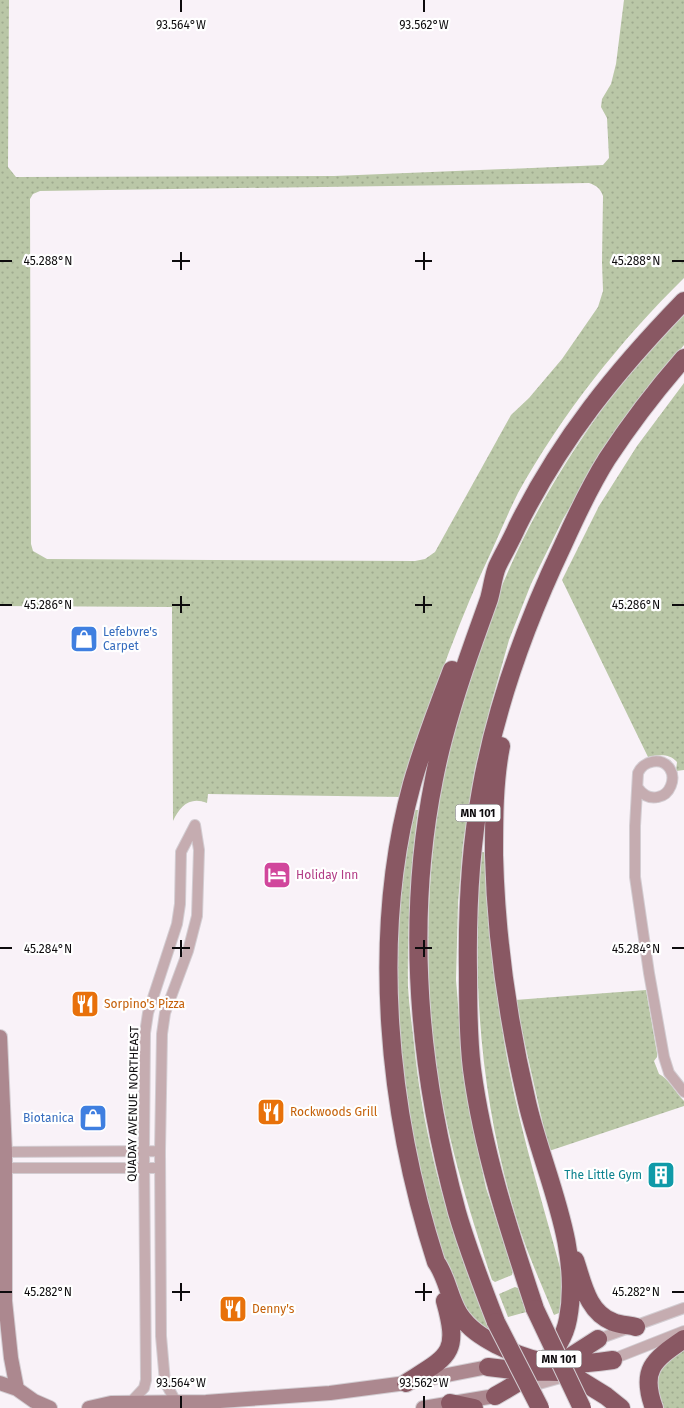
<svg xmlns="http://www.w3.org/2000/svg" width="684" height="1408" viewBox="0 0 684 1408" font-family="'Fira Sans',sans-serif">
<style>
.grass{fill:url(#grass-dots);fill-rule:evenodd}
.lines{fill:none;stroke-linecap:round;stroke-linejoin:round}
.minor-casing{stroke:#d3cdd2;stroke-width:12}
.secondary-casing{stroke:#d3cdd2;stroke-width:16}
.motorway-casing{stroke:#d3cdd2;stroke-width:20}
.minor{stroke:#c5acb0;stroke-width:10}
.secondary{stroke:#ac888f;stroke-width:14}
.motorway{stroke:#895863;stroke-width:18}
.motorway-bridge-casing{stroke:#d3cdd2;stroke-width:20;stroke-linecap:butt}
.motorway-bridge{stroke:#895863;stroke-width:18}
.ticks{fill:none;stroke:#0d0b0d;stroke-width:2}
.labels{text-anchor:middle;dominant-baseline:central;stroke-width:4.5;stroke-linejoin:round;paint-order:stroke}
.shield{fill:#fff;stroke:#565456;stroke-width:1}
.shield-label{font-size:11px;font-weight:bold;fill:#0d0b0d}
.shop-label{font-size:12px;fill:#366cbe;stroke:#fff;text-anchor:start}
.hotel-label{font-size:12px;fill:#b23c85;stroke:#fff;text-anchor:start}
.food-label{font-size:12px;fill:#c56008;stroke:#fff;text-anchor:start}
.street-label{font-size:12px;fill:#0d0b0d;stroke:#fff}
.culture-label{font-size:12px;fill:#0d838f;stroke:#fff;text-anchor:end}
.ticks-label{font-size:12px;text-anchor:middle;fill:#0d0b0d;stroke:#fff;stroke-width:4.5;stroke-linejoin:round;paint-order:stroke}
</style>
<defs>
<pattern id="grass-dots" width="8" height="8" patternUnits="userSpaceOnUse" patternTransform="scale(1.25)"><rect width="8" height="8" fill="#bac7a7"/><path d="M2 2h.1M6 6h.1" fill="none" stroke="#9faa8f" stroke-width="1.8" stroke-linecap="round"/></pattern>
</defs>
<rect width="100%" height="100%" fill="#f9f2f8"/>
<path class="grass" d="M0 0H9L8 167 16 177 334 176 603 165 609 158 607 118 601 107 602 99 611 84 616 64 624 0H684V278C620 341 562 414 518 493 509 511 501 530 493 548 455 628 426 711 403 797L208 794 207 803C190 796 180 806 173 821L172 607 0 606ZM589 183C597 186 600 188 603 196L602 262 603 291 598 307 562 359 529 398 511 415 435 552 425 559 415 561 47 559 33 551 31 544 30 199 33 194 40 191Z
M684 314V345L640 399 602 453 563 519 531 584 509 640 491 704 475 768 463 844 458 903 456 980 461 1041 473 1127 486 1188 513 1270 512 1275 495 1282 492 1280C465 1198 439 1114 432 1026 425 952 428 875 439 802 447 752 461 703 477 655 484 635 490 615 498 596 526 523 573 446 621 384 640 359 662 336 684 314Z
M684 383V770L676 771 677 762C669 753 659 755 648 757L562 580 599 506 637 446Z
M413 810H418C411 869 407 928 408 987 409 1006 412 1025 414 1044 424 1145 452 1241 492 1334L468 1322 433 1234 415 1150 402 1060 394 963 403 864Z
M482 852 488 853C493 925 495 997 509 1069 522 1137 543 1204 561 1271 563 1286 563 1299 559 1313L554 1315C542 1286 529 1257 519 1227 481 1106 470 978 482 852Z
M646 990 657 1053V1057L654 1061 659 1074C668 1078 676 1093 684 1101V1106L549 1151 515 1000Z
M515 1287 520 1289 530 1311 508 1317 499 1294Z
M684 1348V1408H658L655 1373 660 1366Z"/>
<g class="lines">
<defs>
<path id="minor" d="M638 788C643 795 649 799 658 797 670 795 676 779 670 769 662 756 643 761 638 773L635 826V877L649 973 664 1057 669 1073 684 1092
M0 1152 160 1151
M0 1168H160
M593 1341 684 1308
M608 1361 684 1331
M525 1388 564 1377
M176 1402 165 1382 161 1336 160 1151 162 1034 165 1013 188 951 197 916 199 850 195 825
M130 1403 144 1388 146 1380 144 1151 145 1033 148 1013 177 924 180 904 181 852 195 825"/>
<path id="secondary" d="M0 1037 5 1152V1301L11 1358 17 1389
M0 1383 17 1389 34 1401 50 1408
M89 1408 111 1403 206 1402 330 1393 406 1383 488 1367
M423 1408 495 1396"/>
<path id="motorway" d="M452 670C438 707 423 745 412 784 370 936 388 1113 436 1262 447 1277 449 1298 459 1314 469 1329 482 1337 497 1345 541 1367 565 1367 613 1360
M575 1260C583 1283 587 1312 613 1322 620 1325 629 1325 636 1327
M535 1309C509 1230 483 1152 472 1069 468 1037 468 1004 468 972 467 911 470 850 481 790 496 705 526 623 563 545 576 516 590 486 607 459 630 424 656 390 684 358
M496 1322C482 1286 468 1250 457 1212 419 1072 405 923 434 779 443 732 458 686 474 641 479 627 484 613 489 599 492 589 493 577 497 567 503 554 511 541 517 527 560 440 616 371 684 301
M559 1364 598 1339
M488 1367 521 1371 559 1372 572 1375 606 1396 621 1408
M406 1383C449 1356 460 1354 445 1301
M495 1396C526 1379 561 1357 568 1319 582 1246 543 1172 527 1102 508 1021 496 938 494 855 494 819 494 781 501 746
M450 1403 474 1408
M654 1408C640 1370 653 1360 684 1339"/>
</defs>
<use href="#minor" class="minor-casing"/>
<use href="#secondary" class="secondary-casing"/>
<use href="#motorway" class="motorway-casing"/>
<use href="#minor" class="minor"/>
<use href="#secondary" class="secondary"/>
<use href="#motorway" class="motorway"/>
<defs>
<path id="motorway-bridge" d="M535 1309 582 1408
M496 1322 540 1408"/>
</defs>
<use href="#motorway-bridge" class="motorway-bridge-casing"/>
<use href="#motorway-bridge" class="motorway-bridge"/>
</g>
<path class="ticks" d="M181 0V12M424 0V12M181 252V270M424 252V270M0 261H12M172 261H190M415 261H432M672 261H684M181 596V613M424 596V613M0 605H12M172 605H190M415 605H432M672 605H684M181 940V957M424 940V957M0 948H12M172 948H190M415 948H432M672 948H684M181 1283V1301M424 1283V1301M0 1292H12M172 1292H190M415 1292H432M672 1292H684M181 1396V1408M424 1396V1408"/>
<defs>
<symbol id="shop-square" viewBox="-11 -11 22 22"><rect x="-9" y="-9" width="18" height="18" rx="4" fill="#3f7fe0" stroke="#fff"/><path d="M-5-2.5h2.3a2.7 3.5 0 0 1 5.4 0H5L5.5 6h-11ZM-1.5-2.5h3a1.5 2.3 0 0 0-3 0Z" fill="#fff"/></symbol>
<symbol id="hotel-square" viewBox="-11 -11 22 22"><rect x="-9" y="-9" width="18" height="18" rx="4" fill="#d1479c" stroke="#fff"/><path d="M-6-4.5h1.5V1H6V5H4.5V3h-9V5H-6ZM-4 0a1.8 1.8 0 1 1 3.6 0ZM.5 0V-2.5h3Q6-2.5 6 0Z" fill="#fff"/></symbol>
<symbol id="restaurant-square" viewBox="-11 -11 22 22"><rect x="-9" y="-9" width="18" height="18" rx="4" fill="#e8710a" stroke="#fff"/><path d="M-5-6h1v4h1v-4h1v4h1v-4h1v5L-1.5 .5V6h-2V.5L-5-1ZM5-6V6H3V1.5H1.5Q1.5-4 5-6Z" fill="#fff"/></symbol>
<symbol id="building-square" viewBox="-11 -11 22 22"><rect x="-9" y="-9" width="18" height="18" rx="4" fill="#0f9aa8" stroke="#fff"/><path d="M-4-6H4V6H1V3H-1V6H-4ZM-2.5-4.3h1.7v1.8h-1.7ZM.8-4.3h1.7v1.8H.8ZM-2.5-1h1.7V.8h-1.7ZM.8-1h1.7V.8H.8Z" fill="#fff"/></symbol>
</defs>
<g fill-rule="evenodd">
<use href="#shop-square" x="68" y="623" width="32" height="32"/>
<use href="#hotel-square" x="261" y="859" width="32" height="32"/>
<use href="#restaurant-square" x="69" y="988" width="32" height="32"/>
<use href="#restaurant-square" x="255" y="1096" width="32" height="32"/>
<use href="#shop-square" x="77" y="1102" width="32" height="32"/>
<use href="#building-square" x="645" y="1159" width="32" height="32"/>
<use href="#restaurant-square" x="217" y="1293" width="32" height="32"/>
</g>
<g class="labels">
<g class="shield">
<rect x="455.5" y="804.5" width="45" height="17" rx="4"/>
<rect x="536.5" y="1350.5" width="45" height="17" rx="4"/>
</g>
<g class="shield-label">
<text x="478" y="813">MN 101</text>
<text x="559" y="1359">MN 101</text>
</g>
<g class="shop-label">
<text x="103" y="632">Lefebvre's<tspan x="103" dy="14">Carpet</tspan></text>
<text x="74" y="1118" text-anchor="end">Biotanica</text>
</g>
<g class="hotel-label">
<text x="296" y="875">Holiday Inn</text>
</g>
<g class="food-label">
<text x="104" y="1004">Sorpino's Pizza</text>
<text x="290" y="1112">Rockwoods Grill</text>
<text x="252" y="1309">Denny's</text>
</g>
<g class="street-label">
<text transform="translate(133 1104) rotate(-89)">QUADAY AVENUE NORTHEAST</text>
</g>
<g class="culture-label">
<text x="642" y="1175">The Little Gym</text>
</g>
</g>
<g class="ticks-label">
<text x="181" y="29">93.564°W</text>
<text x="424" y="29">93.562°W</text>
<text x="48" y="265">45.288°N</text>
<text x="636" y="265">45.288°N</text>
<text x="48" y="609">45.286°N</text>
<text x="636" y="609">45.286°N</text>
<text x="48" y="953">45.284°N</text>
<text x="636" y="953">45.284°N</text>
<text x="48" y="1296">45.282°N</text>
<text x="636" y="1296">45.282°N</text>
<text x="181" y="1387">93.564°W</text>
<text x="424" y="1387">93.562°W</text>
</g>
</svg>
